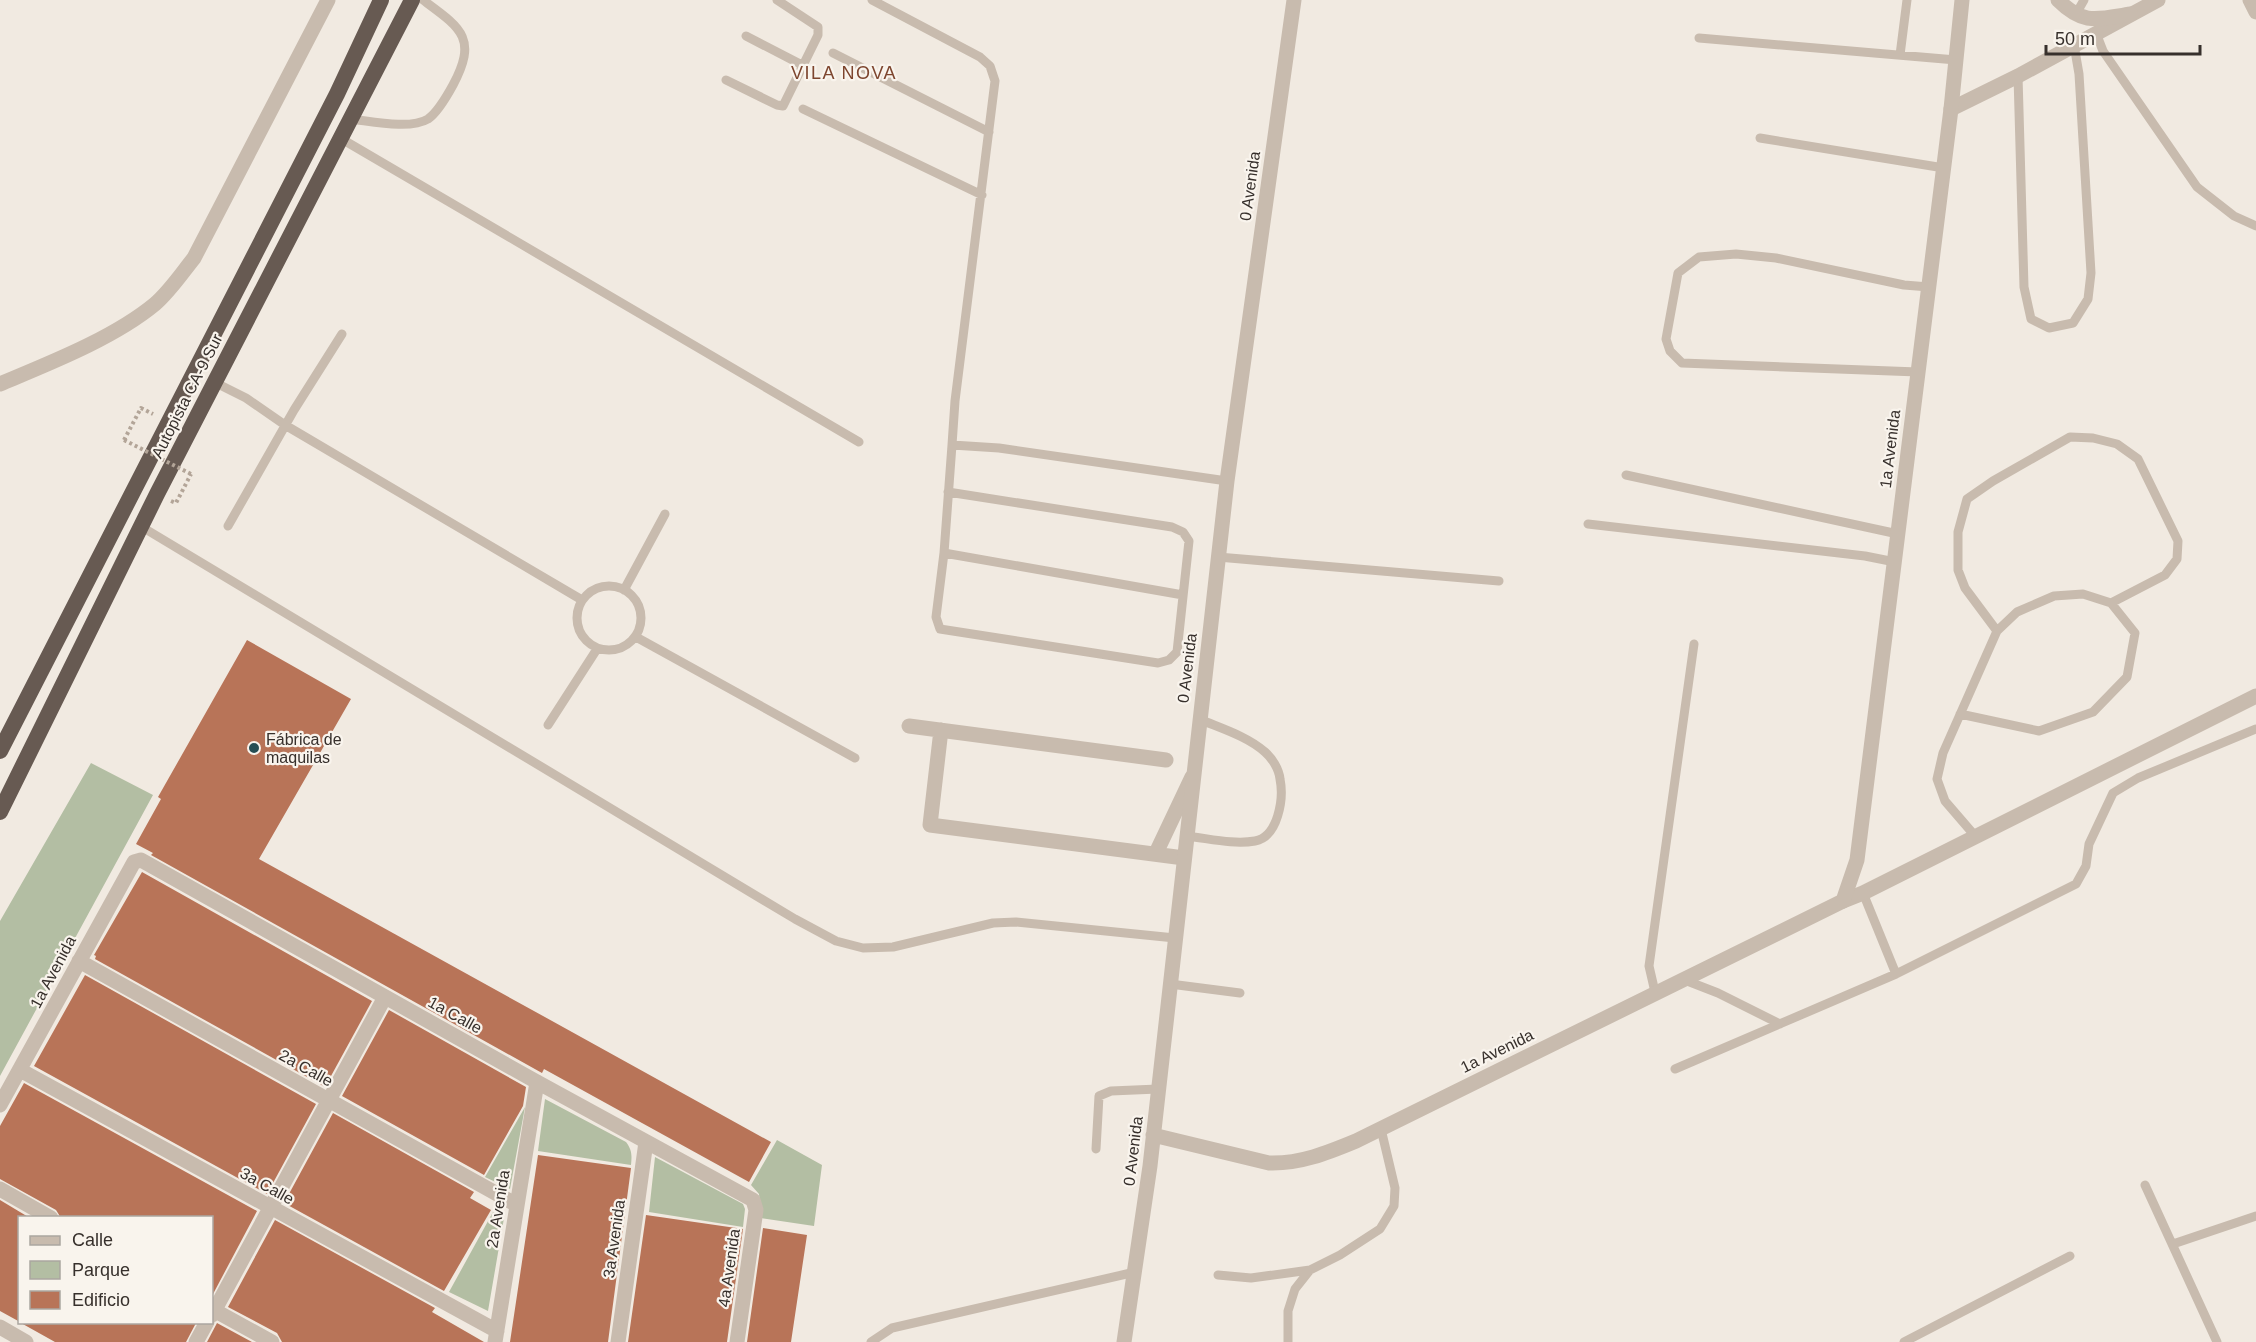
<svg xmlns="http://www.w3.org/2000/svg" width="2256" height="1342" viewBox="0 0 2256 1342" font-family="Helvetica,sans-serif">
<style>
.green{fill:#b3bea3}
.building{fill:#b87458}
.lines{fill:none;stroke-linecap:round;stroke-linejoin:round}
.path{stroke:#b3a598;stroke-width:4;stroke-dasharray:3 3;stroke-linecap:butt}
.service{stroke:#c8bbae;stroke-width:9}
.minor{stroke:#c8bbae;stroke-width:15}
.tertiary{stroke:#c8bbae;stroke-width:15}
.trunk{stroke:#675a52;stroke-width:16}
.path-bridge{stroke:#b3a598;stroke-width:4;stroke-dasharray:3 3;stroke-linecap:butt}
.poi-dot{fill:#264e54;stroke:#f9f4ed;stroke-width:2}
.labels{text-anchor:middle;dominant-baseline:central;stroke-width:4.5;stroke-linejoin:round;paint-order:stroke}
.street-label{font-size:16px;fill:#37302c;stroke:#f9f4ed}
.poi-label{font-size:16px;fill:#37302c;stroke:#f9f4ed;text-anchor:start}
.neighbourhood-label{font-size:18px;letter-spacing:1.5px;fill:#7d452e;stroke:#f9f4ed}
</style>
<rect width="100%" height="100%" fill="#f1eae1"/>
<path class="green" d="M91 763 153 795 0 1076V921Z
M545 1099 626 1142C632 1150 632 1155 631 1165L538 1151Z
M525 1107 510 1189 485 1177Z
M777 1140 822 1165 814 1226 761 1218 759 1194 751 1185Z
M655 1157 743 1204 745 1209 743 1227 649 1212Z
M493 1212 504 1218 488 1311 449 1292Z"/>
<path class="building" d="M247 640 351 699 259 859 771 1142 749 1182 544 1069 542 1073 151 855 153 853 136 844 161 799 158 797Z
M142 872 372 1001 325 1087 95 959 96 956 94 955Z
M85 975 316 1104 267 1194 34 1066Z
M389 1010 526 1087 523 1106 484 1175 342 1096Z
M24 1083 257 1211 212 1296V1218H61L56 1210 0 1179V1126Z
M333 1113 474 1192 470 1198 491 1210 444 1291 284 1203Z
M538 1155 631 1168 608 1342H510Z
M0 1200 30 1218H20V1322L0 1311Z
M646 1215 743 1229 727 1342H628Z
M275 1220 435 1308 432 1312 484 1342H282L277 1333 228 1307Z
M763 1228 807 1235 791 1342H747Z
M21 1323H196L186 1342H55Z
M217 1323 252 1342H207Z"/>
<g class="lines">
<path class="path" d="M124 440 141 408 153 414
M171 501 176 503 191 474"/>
<path class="service" d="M872 0 980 57 990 66 995 81 955 401 952 445 999 448 1227 481
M2076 14 2084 0
M2096 33 2103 51 2197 187 2234 216 2256 226
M746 36 804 66
M1699 38 1956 60
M833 53 989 132
M1900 55 1907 0
M2018 76 2024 287 2031 319 2049 328 2073 323 2088 299 2091 273 2079 74 2074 45
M726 80 777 105 783 106 818 35V27L777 0
M803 109 982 195
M350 119C370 121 410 130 428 119 438 112 447 96 453 85 478 38 461 28 423 0
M340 138 859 442
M1760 138 1944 168
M1918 372 1682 363 1670 351 1666 339 1678 273 1699 257 1736 254 1776 258 1904 285 1929 287
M214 382 246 398 285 425 582 600
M1626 475 1898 534
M948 492 1172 527 1183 532 1189 541 1177 652 1169 660 1158 663 940 629 936 617 944 553 952 445
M1588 524 1865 556 1895 562
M228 526 294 410 342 334
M142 527 795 919 836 941 863 948 893 947 993 923 1016 922 1175 938
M944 553 1183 595
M1218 557 1499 581
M577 618a32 32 0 1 1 64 0a32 32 0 1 1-64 0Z
M624 590 665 514
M1997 631 1965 588 1958 570V532L1967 499 1993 481 2070 437 2093 438 2117 444 2138 459 2178 541 2177 559 2165 575 2111 603
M636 637 855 758
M1960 714 2039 731 2093 712 2127 677 2135 633 2111 603 2083 594 2054 596 2017 612 1997 631 1943 753 1937 779 1945 801 1976 837
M548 725 597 649
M1186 836C1207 838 1233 845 1255 841 1278 837 1284 799 1280 779 1279 769 1272 758 1265 752 1247 736 1220 728 1199 719
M1896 974 2076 884 2086 866 2089 844 2113 793 2138 778 2256 729
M1682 979 1718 993 1780 1024
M1170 984 1240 993
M1655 992 1649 966 1694 644
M1675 1069 1896 974 1863 893
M1096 1149 1099 1096 1111 1091 1158 1089
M2145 1185 2217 1342
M2173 1244 2256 1216
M1218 1275 1251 1278 1310 1270 1340 1255 1380 1229 1394 1206 1395 1188 1381 1129
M871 1342 892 1328 1135 1272
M1288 1342V1311L1295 1289 1310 1270
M1904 1342 2070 1256"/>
<path class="minor" d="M2250 0 2256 12
M1951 109 2018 76 2158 0
M0 384C50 363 114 338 155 304 170 291 182 273 194 258L328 0
M909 726 1166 760
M941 730 930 825 1184 858
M1156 853 1192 777
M1843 901 1863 893 2256 696
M79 961 517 1205
M20 1070 497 1331
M0 1105 134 862 141 860 537 1082 753 1200 756 1210 737 1342
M0 1189 51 1218
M212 1309 272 1342
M212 1315 385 997
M0 1327 26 1342
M196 1342 207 1322
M495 1342 537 1082
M618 1342 646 1142"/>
<path class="tertiary" d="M2058 0C2084 26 2098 19 2131 14
M1153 1135 1269 1163C1300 1164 1327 1153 1356 1141L1843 901 1857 860 1951 109 1962 0
M1124 1342 1150 1166 1227 481 1294 0"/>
<path class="trunk" d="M0 751 337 94 381 0
M0 812 157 494 412 0"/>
<path class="path-bridge" d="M124 440 191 474"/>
</g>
<circle class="poi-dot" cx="254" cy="748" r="6"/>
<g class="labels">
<g class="street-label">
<text transform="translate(1250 186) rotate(-82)">0 Avenida</text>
<text transform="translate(187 396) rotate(-63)">Autopista CA-9 Sur</text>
<text transform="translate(1890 449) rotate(-83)">1a Avenida</text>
<text transform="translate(1187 668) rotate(-83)">0 Avenida</text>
<text transform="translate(53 972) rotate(-62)">1a Avenida</text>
<text transform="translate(455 1015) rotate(29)">1a Calle</text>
<text transform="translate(1497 1051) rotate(-26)">1a Avenida</text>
<text transform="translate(306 1068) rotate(29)">2a Calle</text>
<text transform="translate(1133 1151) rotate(-83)">0 Avenida</text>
<text transform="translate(267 1186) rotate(29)">3a Calle</text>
<text transform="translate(498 1209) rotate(-81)">2a Avenida</text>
<text transform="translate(614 1239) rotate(-82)">3a Avenida</text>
<text transform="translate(729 1268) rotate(-82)">4a Avenida</text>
</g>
<g class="poi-label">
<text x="266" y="739">Fábrica de<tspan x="266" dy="18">maquilas</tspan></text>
</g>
<g class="neighbourhood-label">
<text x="844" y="73">VILA NOVA</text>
</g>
</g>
<rect x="18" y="1216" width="195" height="108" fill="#f9f4ed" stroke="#aba6a0" stroke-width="1.5"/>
<rect x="30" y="1236" width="30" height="9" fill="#c8bbae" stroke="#aba6a0" stroke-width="1.5"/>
<text x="72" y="1246" font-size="18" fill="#37302c">Calle</text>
<rect x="30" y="1261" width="30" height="18" fill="#b3bea3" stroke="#aba6a0" stroke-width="1.5"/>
<text x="72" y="1276" font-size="18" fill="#37302c">Parque</text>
<rect x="30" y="1291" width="30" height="18" fill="#b87458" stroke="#aba6a0" stroke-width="1.5"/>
<text x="72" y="1306" font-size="18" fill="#37302c">Edificio</text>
<path d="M2046 45v9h154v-9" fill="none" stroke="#37302c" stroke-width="3"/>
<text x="2055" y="45" font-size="18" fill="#37302c" stroke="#f9f4ed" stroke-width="4.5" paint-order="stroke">50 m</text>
</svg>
